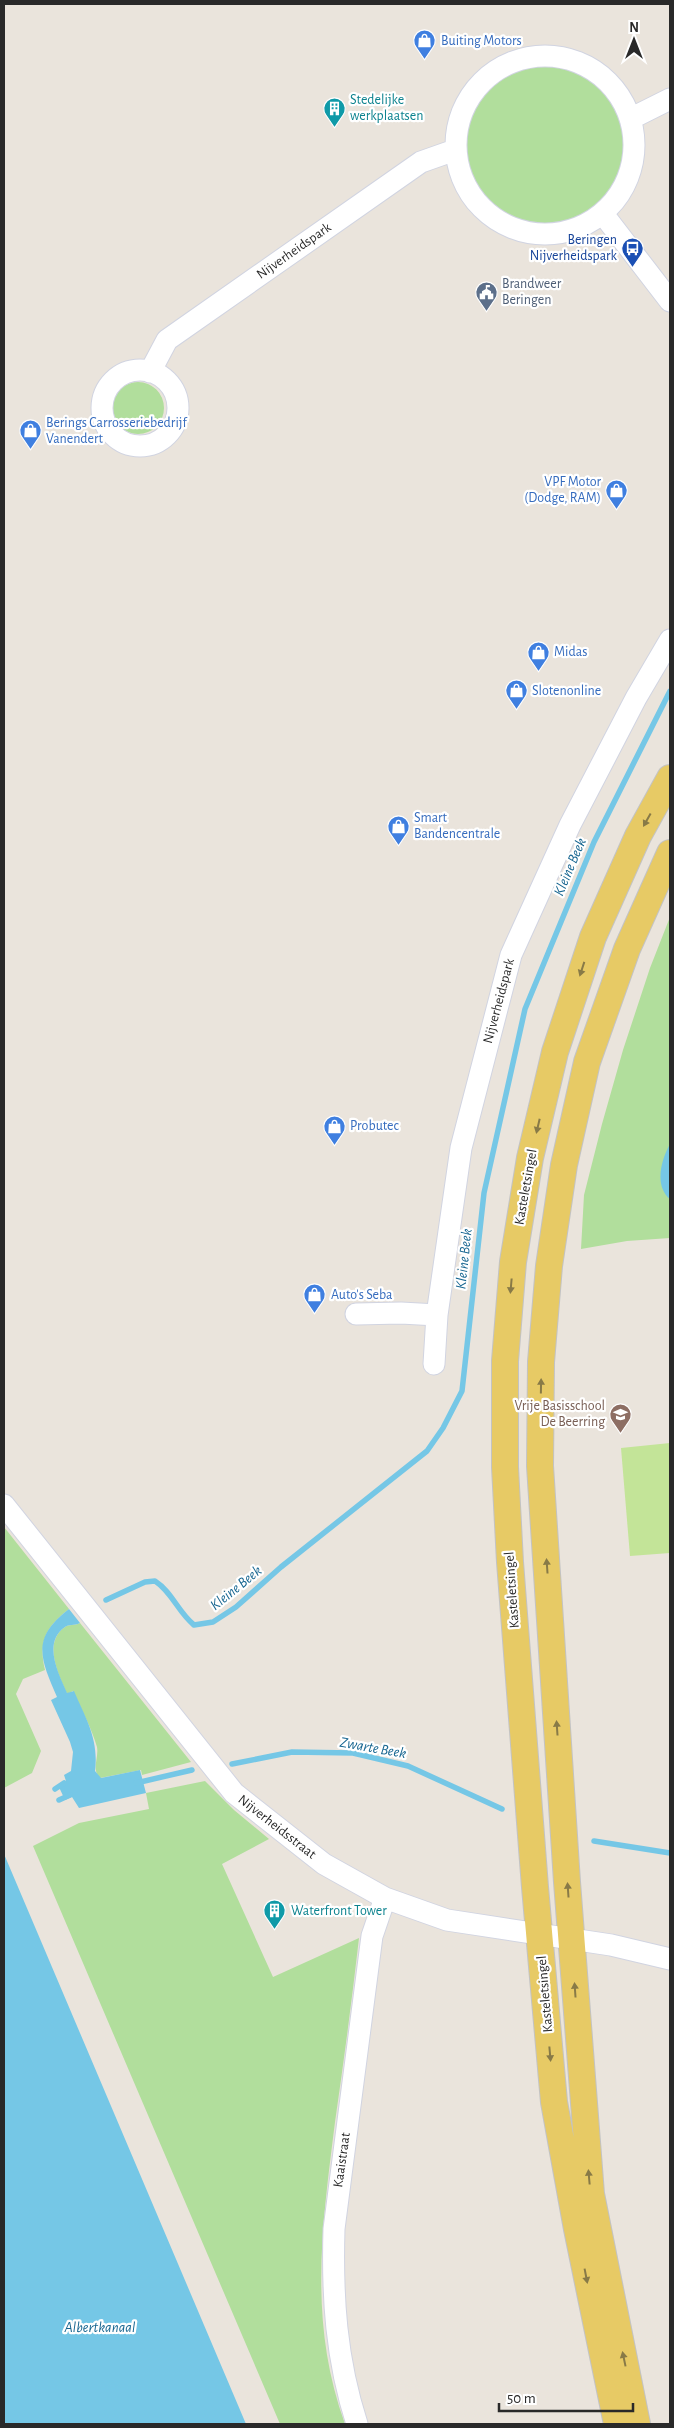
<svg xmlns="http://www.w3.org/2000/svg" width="674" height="2428" viewBox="0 0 674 2428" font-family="'Alegreya Sans',sans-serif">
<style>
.green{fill:#b1de9c}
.pitch{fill:#c3e498}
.water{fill:#75c7e6}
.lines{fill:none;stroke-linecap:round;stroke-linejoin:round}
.stream{stroke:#75c7e6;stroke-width:5.5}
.minor-casing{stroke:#d1d4e1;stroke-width:23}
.major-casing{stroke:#c3c3c3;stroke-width:28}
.minor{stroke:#fff;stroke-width:21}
.major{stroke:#e7ca65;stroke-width:26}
.oneway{fill:#887a47}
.labels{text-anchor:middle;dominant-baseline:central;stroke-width:4.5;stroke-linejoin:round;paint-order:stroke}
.shop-label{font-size:14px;fill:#366cbe;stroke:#fff;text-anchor:start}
.culture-label{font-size:14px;fill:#0d838f;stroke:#fff;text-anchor:start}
.transit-label{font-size:14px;fill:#164399;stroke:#fff;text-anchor:end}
.street-label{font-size:14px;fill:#292929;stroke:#fff}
.service-label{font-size:14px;fill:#4e5e75;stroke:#fff;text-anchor:start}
.education-label{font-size:14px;fill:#785e54;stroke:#fff;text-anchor:end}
.water-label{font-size:15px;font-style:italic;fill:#166590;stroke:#fff}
</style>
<rect width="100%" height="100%" fill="#eae4dc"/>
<path class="green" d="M465 144a80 80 0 1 1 160 0a80 80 0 1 1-160 0Z
M112 408a26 26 0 1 1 52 0a26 26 0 1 1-52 0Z
M670 917V1238L627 1241 581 1249 584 1195 602 1124 623 1050 650 968Z
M4 1527 69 1609C46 1627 38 1641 45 1670L23 1679 16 1694 41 1751 32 1773 4 1788Z
M80 1623 191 1762 142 1775 141 1770 100 1778C91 1770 99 1758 97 1747 92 1729 81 1709 73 1691L67 1694C59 1675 42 1643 65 1627 69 1624 74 1626 80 1623Z
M205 1781 234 1810 269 1839 222 1864 273 1977 359 1938C352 1999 344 2060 335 2122 322 2226 308 2322 345 2424H280L33 1846 79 1823 149 1809 146 1793Z"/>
<path class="pitch" d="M670 1443V1553L630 1556 621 1448Z"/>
<path class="water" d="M670 1144V1199C654 1186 661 1160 670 1144Z
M69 1609 80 1623C74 1626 69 1624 65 1627 42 1643 59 1674 67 1693L74 1691C86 1719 99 1739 95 1771L101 1778 140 1770 146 1793 79 1808 72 1797 65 1800 58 1785 66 1781 64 1775 71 1771 73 1752 70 1742 51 1700 57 1697C40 1658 31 1638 69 1609Z
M4 1854 246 2424H4Z"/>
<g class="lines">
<path class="stream" d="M106 1600 145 1582 155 1581C172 1592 178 1612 194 1625L213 1622 236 1607 281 1567 427 1451 443 1428 462 1391 484 1193 525 1009 594 842 670 691
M232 1764 292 1752 353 1753 408 1766 502 1809
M136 1783 192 1770
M55 1789 64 1783
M59 1800 70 1795
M594 1841 670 1853"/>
<defs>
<path id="minor" d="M456 145a89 89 0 1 1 178 0a89 89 0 1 1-178 0Z
M630 119 670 99
M603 214 670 301
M102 408a38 38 0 1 1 76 0a38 38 0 1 1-76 0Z
M150 372 167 340 421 162 455 150
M356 1314 401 1313 437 1315 461 1148 511 955 570 825 636 698 670 640
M434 1364 437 1315
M4 1505 234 1793 324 1864 385 1898 447 1920 611 1945 670 1959
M357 2424C336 2359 332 2297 334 2229L372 1936 385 1898"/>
<path id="major" d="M617 2424 577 2229 554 2102 535 1887 510 1562 505 1467V1361L513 1262 530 1158 555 1052 593 937 638 836 670 778
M637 2424 591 2194 567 1882 540 1466 541 1362 549 1266 564 1165 587 1062 627 949 670 853"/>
</defs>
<use href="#minor" class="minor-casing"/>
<use href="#major" class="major-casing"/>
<use href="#minor" class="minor"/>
<use href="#major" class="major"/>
</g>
<defs><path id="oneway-solid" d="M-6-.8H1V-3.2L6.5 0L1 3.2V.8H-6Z" transform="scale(1.25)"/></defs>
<g class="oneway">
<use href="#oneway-solid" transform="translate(647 820) rotate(119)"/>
<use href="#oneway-solid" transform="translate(582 969) rotate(108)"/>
<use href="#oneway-solid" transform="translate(538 1126) rotate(103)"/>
<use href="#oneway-solid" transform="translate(511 1286) rotate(95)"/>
<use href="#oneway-solid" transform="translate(541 1386) rotate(-89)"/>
<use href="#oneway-solid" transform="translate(547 1566) rotate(-94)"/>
<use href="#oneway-solid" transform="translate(557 1728) rotate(-94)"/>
<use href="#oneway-solid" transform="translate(568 1890) rotate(-94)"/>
<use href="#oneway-solid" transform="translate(575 1990) rotate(-94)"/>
<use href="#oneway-solid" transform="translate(550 2054) rotate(85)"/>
<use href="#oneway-solid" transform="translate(589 2177) rotate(-95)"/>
<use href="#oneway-solid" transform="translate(586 2276) rotate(79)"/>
<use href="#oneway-solid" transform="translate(624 2359) rotate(-102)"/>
</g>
<defs>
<symbol id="shop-pin" viewBox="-11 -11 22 30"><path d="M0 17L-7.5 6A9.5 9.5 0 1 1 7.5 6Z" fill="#3f7fe0" stroke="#fff"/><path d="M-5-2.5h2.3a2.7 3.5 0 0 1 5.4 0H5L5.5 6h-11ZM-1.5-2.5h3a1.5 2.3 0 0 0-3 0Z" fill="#fff"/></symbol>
<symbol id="building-pin" viewBox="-11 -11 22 30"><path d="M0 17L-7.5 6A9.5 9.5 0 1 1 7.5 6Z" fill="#0f9aa8" stroke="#fff"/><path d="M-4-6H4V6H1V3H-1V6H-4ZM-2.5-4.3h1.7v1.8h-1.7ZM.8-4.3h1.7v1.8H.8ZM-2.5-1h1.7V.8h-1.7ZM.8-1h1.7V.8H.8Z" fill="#fff"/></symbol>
<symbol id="bus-pin" viewBox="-11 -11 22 30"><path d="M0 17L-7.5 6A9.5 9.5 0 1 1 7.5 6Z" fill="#1a4fb4" stroke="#fff"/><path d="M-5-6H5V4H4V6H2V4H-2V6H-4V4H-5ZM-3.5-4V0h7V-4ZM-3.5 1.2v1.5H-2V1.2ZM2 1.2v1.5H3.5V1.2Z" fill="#fff"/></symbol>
<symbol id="civic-pin" viewBox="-11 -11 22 30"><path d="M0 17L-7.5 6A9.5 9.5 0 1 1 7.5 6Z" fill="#5c6f8a" stroke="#fff"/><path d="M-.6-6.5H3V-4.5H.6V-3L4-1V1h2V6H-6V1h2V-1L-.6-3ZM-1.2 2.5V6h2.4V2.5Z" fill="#fff"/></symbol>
<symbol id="school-pin" viewBox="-11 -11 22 30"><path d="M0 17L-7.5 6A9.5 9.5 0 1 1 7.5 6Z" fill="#8d6e63" stroke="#fff"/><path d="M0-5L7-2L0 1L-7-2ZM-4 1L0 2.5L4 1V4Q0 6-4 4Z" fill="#fff"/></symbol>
</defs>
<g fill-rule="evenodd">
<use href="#shop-pin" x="412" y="28" width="25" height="34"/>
<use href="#building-pin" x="322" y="96" width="25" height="34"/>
<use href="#bus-pin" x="620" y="236" width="25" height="34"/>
<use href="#civic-pin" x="474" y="280" width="25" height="34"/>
<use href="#shop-pin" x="18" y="418" width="25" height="34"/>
<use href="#shop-pin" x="604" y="478" width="25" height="34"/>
<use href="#shop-pin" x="526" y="640" width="25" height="34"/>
<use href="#shop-pin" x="504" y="678" width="25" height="34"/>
<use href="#shop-pin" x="386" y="814" width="25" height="34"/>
<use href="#shop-pin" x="322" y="1114" width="25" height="34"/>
<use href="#shop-pin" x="302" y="1282" width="25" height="34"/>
<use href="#school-pin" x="608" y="1402" width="25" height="34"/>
<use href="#building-pin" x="262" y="1898" width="25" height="34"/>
</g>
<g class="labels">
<g class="shop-label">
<text x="441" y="41">Buiting Motors</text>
<text x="46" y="423">Berings Carrosseriebedrijf<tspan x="46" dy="16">Vanendert</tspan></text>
<text x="601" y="482" text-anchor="end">VPF Motor<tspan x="601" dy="16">(Dodge, RAM)</tspan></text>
<text x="554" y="652">Midas</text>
<text x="532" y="691">Slotenonline</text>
<text x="414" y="818">Smart<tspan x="414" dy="16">Bandencentrale</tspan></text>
<text x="350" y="1126">Probutec</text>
<text x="331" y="1295">Auto's Seba</text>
</g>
<g class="culture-label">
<text x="350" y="100">Stedelijke<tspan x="350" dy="16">werkplaatsen</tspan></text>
<text x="291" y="1911">Waterfront Tower</text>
</g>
<g class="transit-label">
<text x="617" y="240">Beringen<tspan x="617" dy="16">Nijverheidspark</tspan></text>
</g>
<g class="street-label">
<text transform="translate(294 251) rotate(-35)">Nijverheidspark</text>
<text transform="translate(499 1001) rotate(-75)">Nijverheidspark</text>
<text transform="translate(526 1187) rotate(-80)">Kasteletsingel</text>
<text transform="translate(512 1590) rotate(-94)">Kasteletsingel</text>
<text transform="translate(277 1827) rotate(38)">Nijverheidsstraat</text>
<text transform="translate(545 1994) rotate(-95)">Kasteletsingel</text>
<text transform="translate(342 2160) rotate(-82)">Kaaistraat</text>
</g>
<g class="service-label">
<text x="502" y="284">Brandweer<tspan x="502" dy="16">Beringen</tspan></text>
</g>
<g class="education-label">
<text x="605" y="1406">Vrije Basisschool<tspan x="605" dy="16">De Beerring</tspan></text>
</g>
<g class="water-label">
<text transform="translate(570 867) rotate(-67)">Kleine Beek</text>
<text transform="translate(464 1259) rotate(-84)">Kleine Beek</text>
<text transform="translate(236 1588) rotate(-39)">Kleine Beek</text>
<text transform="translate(373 1748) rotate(10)">Zwarte Beek</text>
<text x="100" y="2327">Albertkanaal</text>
</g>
</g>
<rect width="674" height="2428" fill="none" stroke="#292929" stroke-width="10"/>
<g transform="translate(634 40)" stroke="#ffffff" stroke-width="4" paint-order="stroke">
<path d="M0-4L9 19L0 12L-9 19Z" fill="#292929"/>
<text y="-8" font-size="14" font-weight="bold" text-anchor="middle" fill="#292929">N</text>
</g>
<path d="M499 2403v8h134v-8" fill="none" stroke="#292929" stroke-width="2.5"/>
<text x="507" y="2403" font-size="15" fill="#292929" stroke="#ffffff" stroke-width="4" paint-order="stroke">50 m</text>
</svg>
